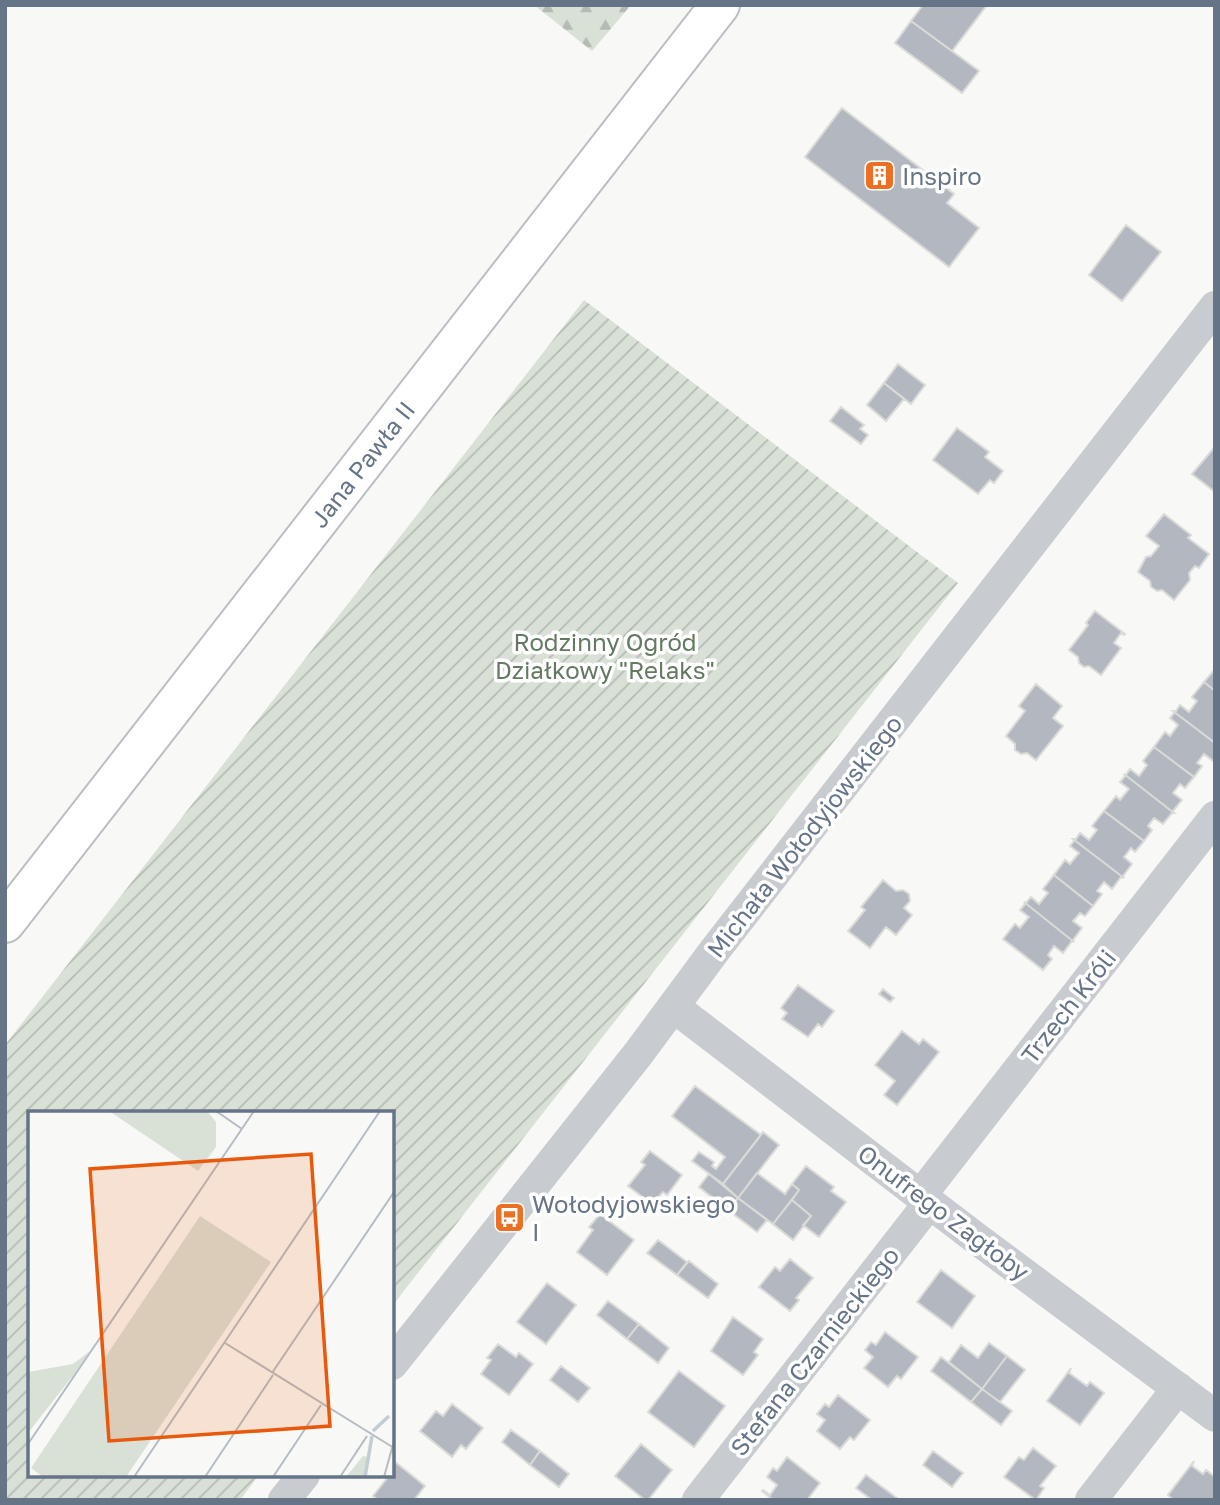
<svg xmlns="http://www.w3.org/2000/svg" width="1220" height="1505" viewBox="0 0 1220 1505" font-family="'Golos Text',sans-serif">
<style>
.forest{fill:url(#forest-firs)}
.garden{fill:url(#garden-furrows)}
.building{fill:#b3b8c0;stroke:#dadad8;stroke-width:2}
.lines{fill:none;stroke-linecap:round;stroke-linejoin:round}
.major-casing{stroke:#bbbec2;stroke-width:42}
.minor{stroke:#c8cbcf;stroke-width:32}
.major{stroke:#fff;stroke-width:38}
.labels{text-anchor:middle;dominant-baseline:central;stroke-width:7;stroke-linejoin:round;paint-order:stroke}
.poi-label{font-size:24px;fill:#667488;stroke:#fff;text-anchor:start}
.street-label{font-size:24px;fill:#667488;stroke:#fff}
.park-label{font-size:24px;fill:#637a61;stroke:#fff}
.inset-river{fill:none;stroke:#c3ccd2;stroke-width:3.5}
.inset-road{fill:none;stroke:#b5bcc3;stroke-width:2}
.view{fill:#e8590c;fill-opacity:0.15;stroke:#e8590c;stroke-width:3.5}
.inset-edge{fill:none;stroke:#667488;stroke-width:3.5}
</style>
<defs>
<pattern id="forest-firs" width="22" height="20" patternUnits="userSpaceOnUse" patternTransform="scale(1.75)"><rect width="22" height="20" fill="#d9e1d7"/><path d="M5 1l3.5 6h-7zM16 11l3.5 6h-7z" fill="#b4bbb4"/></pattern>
<pattern id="garden-furrows" width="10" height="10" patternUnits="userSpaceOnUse" patternTransform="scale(1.75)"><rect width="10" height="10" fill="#d9e1d7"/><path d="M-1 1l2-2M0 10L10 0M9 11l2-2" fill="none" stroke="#b4bbb4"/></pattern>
</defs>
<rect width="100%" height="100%" fill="#f8f9f6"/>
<path class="forest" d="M534 5H631L592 51Z"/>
<path class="garden" d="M584 300 958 583 392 1306V1113H30V1475H259L240 1500H5V1045Z"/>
<path class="building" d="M923 5H987L952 51 911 21Z
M911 21 979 71 962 93 895 43Z
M842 108 954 194 947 203 979 228 949 267 805 157Z
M1126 225 1161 252 1122 301 1089 275Z
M898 364 925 385 911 404 884 383Z
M884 383 904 399 886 421 867 405Z
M841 407 864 425 860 429 868 435 861 444 830 421Z
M957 428 989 452 985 457 1003 471 994 483 990 480 978 494 933 460Z
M1213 449 1215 450V492L1192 474Z
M1164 514 1191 535 1188 538 1209 554 1199 568 1195 566 1189 573 1190 580 1174 600 1162 590 1157 591 1151 587 1150 581 1138 572 1146 557 1151 556 1159 546 1146 536Z
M1095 611 1125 634 1124 635 1121 633 1114 643 1121 648 1101 675 1089 666 1084 667 1079 663 1078 657 1069 650 1088 625 1086 623Z
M1215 669V691L1204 682Z
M1204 682 1215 691V743L1173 711H1176L1180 705 1189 712 1197 701 1192 697Z
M1036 684 1062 706 1053 718 1063 726 1036 760 1027 753 1021 754 1015 750V744L1006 736 1025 711 1019 706Z
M1173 711 1215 743V758L1213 761 1204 754 1197 763 1202 766 1194 777 1154 747 1165 732 1170 736 1178 725 1170 718 1175 712Z
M1154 747 1194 777 1185 788 1180 784 1173 793 1182 800 1173 811 1174 813 1124 774 1126 775 1130 769 1139 776 1147 765 1143 761Z
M1124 774 1174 813H1172L1163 824 1154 818 1148 826 1152 830 1144 841 1104 811 1116 796 1120 800 1129 789 1120 782 1125 776Z
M1104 811 1144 841 1135 852 1131 848 1124 857 1132 864 1123 876 1124 878 1073 839H1076L1080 833 1089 840 1097 830 1092 826Z
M1073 839 1124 878 1121 877 1112 889 1104 882 1097 891 1102 894 1093 906 1054 875 1065 860 1070 864 1079 853 1070 846 1074 841Z
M1054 875 1093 906 1085 916 1080 913 1073 921 1082 928 1073 940 1074 942 1024 902 1026 903 1031 897 1039 904 1048 893 1043 889Z
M883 880 896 891 903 890 909 894 910 901 904 908 912 915 896 935 886 927 870 948 848 931 865 910 861 907Z
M1024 902 1074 942 1072 941 1063 953 1054 946 1048 955 1052 959 1043 970 1003 939 1015 924 1020 928 1029 917 1020 910 1025 904Z
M798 985 834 1011 822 1027 818 1024 808 1037 782 1019 787 1013 781 1008Z
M883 989 894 998 890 1002 879 994Z
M902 1031 919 1044 923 1039 939 1052 897 1105 884 1095 895 1081 875 1065Z
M695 1086 761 1135 723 1184 692 1161 699 1152 714 1162 712 1166 716 1169 725 1157 672 1116Z
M763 1132 779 1145 738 1198 723 1184Z
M650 1151 682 1175 667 1195 663 1192 652 1204 628 1186 645 1165 641 1162Z
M806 1166 834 1187 831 1191 846 1202 819 1237 803 1225 811 1216 792 1200 799 1190 792 1184Z
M757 1173 785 1194 792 1184 799 1190 773 1224 738 1198Z
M709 1174 738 1198 728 1210 699 1187Z
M738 1198 767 1220 757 1232 728 1210Z
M792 1200 811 1216 793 1240 773 1224Z
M600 1214 634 1240 607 1275 577 1252 593 1230 589 1227Z
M658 1240 687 1262 677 1275 647 1253Z
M790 1259 813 1278 796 1298 799 1300 790 1311 759 1287 775 1267 780 1271Z
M689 1261 718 1284 708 1298 677 1275Z
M941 1270 975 1296 952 1328 917 1302Z
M547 1283 576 1305 546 1344 517 1322Z
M608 1301 639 1324 627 1339 597 1315Z
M733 1317 763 1339 754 1352 758 1355 743 1375 711 1351Z
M639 1324 669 1348 658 1363 627 1339Z
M885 1332 918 1357 901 1379 897 1376 888 1387 864 1368 873 1357 865 1350 871 1342 876 1345Z
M989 1343 1007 1356 982 1389 949 1362 961 1345 978 1358Z
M498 1344 516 1357 519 1353 533 1364 509 1395 481 1374 491 1360 487 1358Z
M1007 1356 1025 1370 1000 1402 982 1389Z
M941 1357 982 1389 971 1402 931 1371Z
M561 1366 590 1388 578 1402 550 1380Z
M1071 1368 1069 1373 1087 1386 1090 1382 1104 1393 1080 1425 1047 1401Z
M679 1371 725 1406 694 1447 648 1412Z
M982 1389 1012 1411 1001 1425 971 1402Z
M838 1395 870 1420 854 1440 850 1437 840 1449 817 1431 825 1420 817 1414 825 1404 829 1407Z
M452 1404 483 1428 466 1449 461 1445 452 1457 420 1431 436 1411 443 1416Z
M511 1430 540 1451 530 1465 502 1442Z
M641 1444 672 1470 648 1500H645L615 1476Z
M1033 1448 1056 1466 1040 1486 1044 1488 1036 1500 1004 1477 1019 1457 1024 1460Z
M540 1451 569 1474 559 1487 530 1465Z
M933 1451 963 1473 952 1487 923 1465Z
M787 1457 820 1483 807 1500H773L762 1491 763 1490 770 1495 777 1485 767 1477 773 1468 777 1471Z
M394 1461 425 1486 414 1500H378L373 1496 388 1477 386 1475H392Z
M1194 1461 1192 1466 1203 1474 1206 1470 1215 1477V1500H1173L1168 1495Z
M866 1475 897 1498 896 1500H872L856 1488Z"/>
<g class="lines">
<defs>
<path id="major" d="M5 923 720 5"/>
</defs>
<use href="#major" class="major-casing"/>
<path class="minor" d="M674 1007 973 1236 1215 1416
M921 1195 1215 817
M392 1364 638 1054 715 950 1215 307
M284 1500 304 1475
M698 1500 930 1202
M1091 1500 1178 1388"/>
<use href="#major" class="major"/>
</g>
<defs>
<symbol id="building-square" viewBox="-11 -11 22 22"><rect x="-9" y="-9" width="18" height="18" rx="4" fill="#eb7023" stroke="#fff"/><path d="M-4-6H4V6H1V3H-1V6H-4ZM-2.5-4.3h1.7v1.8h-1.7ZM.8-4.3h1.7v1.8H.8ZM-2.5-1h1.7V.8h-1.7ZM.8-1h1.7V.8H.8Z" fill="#fff"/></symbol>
<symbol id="bus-square" viewBox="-11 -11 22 22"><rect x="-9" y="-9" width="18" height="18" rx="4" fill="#eb7023" stroke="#fff"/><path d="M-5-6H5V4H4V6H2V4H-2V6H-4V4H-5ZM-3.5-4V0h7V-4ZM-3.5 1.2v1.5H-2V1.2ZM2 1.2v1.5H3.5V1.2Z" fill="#fff"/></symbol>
</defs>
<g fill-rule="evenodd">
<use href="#building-square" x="862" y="158" width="35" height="35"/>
<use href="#bus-square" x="492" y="1200" width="35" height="35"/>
</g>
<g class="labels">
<g class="poi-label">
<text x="902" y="175">Inspiro</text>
<text x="532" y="1203">Wołodyjowskiego<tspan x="532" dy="28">I</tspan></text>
</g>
<g class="street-label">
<text transform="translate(362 464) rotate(-52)">Jana Pawła II</text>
<text transform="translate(804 836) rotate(-52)">Michała Wołodyjowskiego</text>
<text transform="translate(1068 1006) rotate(-52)">Trzech Króli</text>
<text transform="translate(944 1212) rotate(37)">Onufrego Zagłoby</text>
<text transform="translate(814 1351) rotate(-52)">Stefana Czarnieckiego</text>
</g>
<g class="park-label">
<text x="605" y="641">Rodzinny Ogród<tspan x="605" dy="28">Działkowy "Relaks"</tspan></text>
</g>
</g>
<g transform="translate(28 1111)">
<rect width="366" height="366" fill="#f8f9f6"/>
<path d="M81 0H179L188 11V36L170 60ZM62 240 47 262 0 322V261L45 253ZM335 345 340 346 337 366H318Z" fill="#d9e1d7"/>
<path d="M172 105 243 151 98 366H15L3 357Z" fill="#d9e1d7"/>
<path class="inset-river" d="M345 320 361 305M337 366 344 325"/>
<path class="inset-road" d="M188 0 214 18M197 232 366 337M244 262 366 81M0 333 226 0M106 366 352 0M177 366 245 264M245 366 293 294M312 366 339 325M356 366 366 330"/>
<path class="view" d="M283 43 302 315 81 330 62 58Z"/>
<rect width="366" height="366" class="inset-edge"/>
</g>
<rect width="1220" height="1505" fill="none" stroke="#667488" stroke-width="14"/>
</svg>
